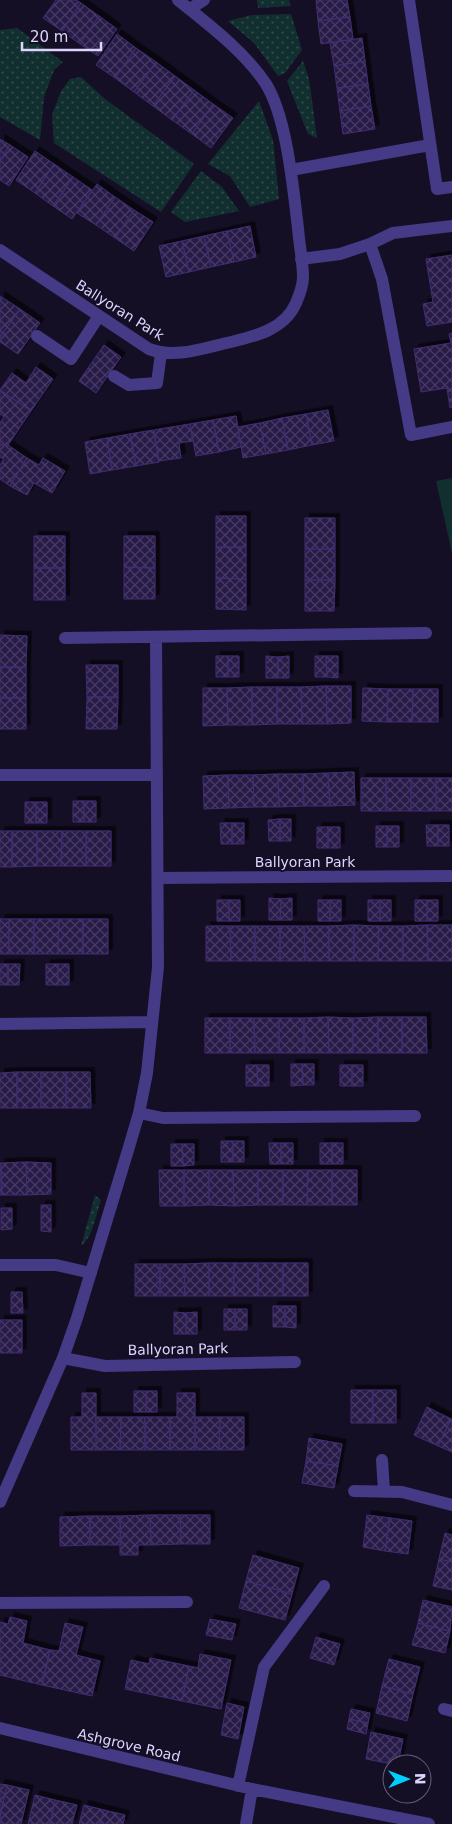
<svg xmlns="http://www.w3.org/2000/svg" width="452" height="1824" viewBox="0 0 452 1824" font-family="'DejaVu Sans',sans-serif">
<style>
.grass{fill:url(#grass-dots)}
.pitch{fill:#122f30}
.building{fill:url(#building-cross-hatch);stroke:#422d73;filter:url(#shadow)}
.lines{fill:none;stroke-linecap:round;stroke-linejoin:round}
.minor{stroke:#443a85;stroke-width:12}
.labels{text-anchor:middle;dominant-baseline:central;stroke-width:4;stroke-linejoin:round;paint-order:stroke}
.street-label{font-size:14px;fill:#ded5ff;stroke:#150f26}
</style>
<defs>
<pattern id="grass-dots" width="8" height="8" patternUnits="userSpaceOnUse" patternTransform="scale(1.25)"><rect width="8" height="8" fill="#122f30"/><path d="M2 2h.1M6 6h.1" fill="none" stroke="#344c4f" stroke-width="1.8" stroke-linecap="round"/></pattern>
<pattern id="building-cross-hatch" width="8" height="8" patternUnits="userSpaceOnUse" patternTransform="scale(1.25)"><rect width="8" height="8" fill="#281b47"/><path d="M0 0l8 8M0 8l8-8" fill="none" stroke="#473b63"/></pattern>
<filter id="shadow"><feDropShadow dx="4.5" dy="-4.5" stdDeviation="0" flood-color="#0009"/></filter>
</defs>
<rect width="100%" height="100%" fill="#150f26"/>
<path class="grass" d="M257 0H289L291 6 258 8Z
M291 14 302 50 285 73 278 76 254 43 228 21 252 15Z
M17 28 63 62 54 70 44 97 40 140 0 117V30Z
M303 61 309 79 317 138 308 134 287 81Z
M81 77 105 99 194 164 161 212 54 143 52 115 61 91 70 79Z
M259 101 273 140 279 199 250 207 230 176 208 164Z
M201 171 222 187 239 211 185 222 171 212Z
M95 1195 101 1200C96 1214 93 1237 81 1246Z"/>
<path class="pitch" d="M452 478V553L436 481Z"/>
<path class="building" d="M56 0H76L81 3 62 31 43 18Z
M316 0H347L350 17 318 21Z
M81 3 99 16 80 44 62 31Z
M99 16 117 29 98 56 80 44Z
M350 17 353 39 321 44 318 21Z
M117 34 136 48 115 78 96 65Z
M362 38 365 61 334 66 330 43Z
M136 48 156 62 134 92 115 78Z
M365 61 368 84 337 88 334 66Z
M156 62 175 76 153 106 134 92Z
M175 76 194 90 172 120 153 106Z
M368 84 371 106 340 111 337 88Z
M194 90 213 104 192 134 172 120Z
M213 104 233 118 211 148 192 134Z
M371 106 375 129 343 134 340 111Z
M0 139 10 145 0 161Z
M10 145 28 157 9 186 0 180V161Z
M35 151 54 164 35 193 16 180Z
M54 164 73 177 53 206 35 193Z
M73 177 92 190 72 219 53 206Z
M97 184 115 197 96 225 77 213Z
M115 197 134 210 115 238 96 225Z
M134 210 153 222 134 251 115 238Z
M250 226 256 257 234 262 227 231Z
M227 231 234 262 211 267 204 236Z
M204 236 211 267 189 272 182 241Z
M182 241 189 272 166 277 159 246Z
M452 255V322L427 326 423 304 433 302 426 259Z
M0 296 20 309 0 337Z
M20 309 40 323 18 354 0 342V337Z
M452 333V407L450 408 447 388 421 392 414 349 451 343 449 334Z
M104 345 121 357 96 393 79 381Z
M36 367 53 379 31 411 0 390 12 373 26 383Z
M0 390 31 411 8 445H0V423L4 417 0 414Z
M328 410 334 441 312 445 306 414Z
M306 414 312 445 288 450 282 418Z
M236 416 241 447 219 452 213 420Z
M282 418 288 450 266 454 260 423Z
M213 420 219 452 196 456 190 424Z
M260 423 266 454 243 458 238 427Z
M190 424 193 441 179 443 181 458 159 461 154 430Z
M153 430 159 462 136 466 130 434Z
M130 434 136 466 112 470 107 438Z
M107 438 112 470 90 474 85 442Z
M0 445H8L27 458 10 486 0 479V465L4 459 0 457Z
M27 458 39 465 43 458 65 471 52 493 34 483 27 495 10 486Z
M216 516H246V547H216Z
M305 518H335V549H305Z
M34 536H65V568H34Z
M124 536H155V568L124 567Z
M216 547H246V579L216 578Z
M305 549H335V580H305Z
M124 567 155 568V599H124Z
M34 568H65V600H34Z
M216 578 246 579V610L216 609Z
M305 580H335L334 611H305Z
M0 635 27 636 26 667H0Z
M216 656H228V677H216Z
M228 656H239V677H228Z
M266 656 278 657V678H266Z
M289 656V678H278V657Z
M315 656H326L327 677H315Z
M326 656H338V678L327 677Z
M86 665H118V697H87Z
M0 667H26V698H0Z
M326 686 327 724H302L301 687Z
M326 686H351V723L327 724Z
M252 687V725H228L227 688Z
M252 687H277V724L252 725Z
M277 687H301L302 724H277Z
M203 688H227L228 725 203 726Z
M363 688 388 689 387 722 362 721Z
M388 689H413L412 722H387Z
M413 689H438V722H412Z
M87 697H118L117 729H86Z
M0 698H26V729H0Z
M354 772 355 805 330 806 328 773Z
M328 773 330 806H304L303 774Z
M278 774H303L304 806 279 807Z
M278 774 279 807H254L253 775Z
M228 775H253L254 807 229 808Z
M228 775 229 808 204 809 203 776Z
M361 778H386V811H361Z
M386 778H411V811H386Z
M411 778H436V811H411Z
M436 778H452V811H436Z
M73 801H84V822H73Z
M84 801H96V822H84Z
M25 802H36V823H25Z
M36 802H47V823H36Z
M280 819V841H269L268 820Z
M280 819H291V841H280Z
M220 823H232V844H221Z
M232 823H244V844H232Z
M426 825H438V846H427Z
M438 825H449V846H438Z
M376 826H387V847H376Z
M387 826H399V847H387Z
M317 827H328V848H317Z
M328 827H340V848H328Z
M0 831H12V867H0Z
M12 831H37V866L12 867Z
M37 831H62L61 866H37Z
M62 831H86V866H61Z
M86 831H111V866H86Z
M269 898 281 899 280 920H269Z
M292 898V920H280L281 899Z
M217 900H229V921H217Z
M229 900H240V921H229Z
M318 900H330V921H318Z
M330 900H341V921H330Z
M368 900H380V921H368Z
M380 900H391V921H380Z
M415 900H427V921H415Z
M427 900H438V921H427Z
M0 919H9V954H0Z
M9 919H34V954H9Z
M34 919H59L58 954H34Z
M59 919H83V954H58Z
M83 919H108V954H83Z
M354 925V961H329V926Z
M354 925 379 926 378 961H354Z
M427 925 428 961H403V926Z
M427 925H452V961H428Z
M206 926H230L231 961H206Z
M230 926H255V961H231Z
M255 926H280V961H255Z
M280 926H304L305 961H280Z
M304 926H329V961H305Z
M379 926H403V961H378Z
M0 964H8V985H0Z
M8 964H20L19 985H8Z
M46 964H58V985H46Z
M58 964H69V985H58Z
M328 1017 353 1018V1053H329Z
M328 1017 329 1053H304V1018Z
M378 1017H402V1053H378Z
M378 1017V1053H353V1018Z
M402 1017H426L427 1053H402Z
M205 1018H230V1053H205Z
M230 1018H254L255 1053H230Z
M254 1018H279V1053H255Z
M279 1018H304V1053H279Z
M291 1064H302L303 1085 291 1086Z
M302 1064H314V1085H303Z
M246 1065H257L258 1086H246Z
M257 1065H269V1086H258Z
M340 1065H352V1086H340Z
M352 1065H363V1086H352Z
M17 1072H41V1108H17Z
M17 1072V1108H0V1073Z
M41 1072H66V1108H41Z
M66 1072H90L91 1108H66Z
M221 1141H233V1162H221Z
M233 1141H244V1162H233Z
M269 1143H281V1164H270Z
M281 1143H293V1164H281Z
M320 1143H332V1164H320Z
M332 1143H343V1164H332Z
M171 1144H182L183 1166H171Z
M182 1144H194V1165L183 1166Z
M26 1162 51 1163V1194L27 1195Z
M26 1162 27 1195H2L1 1163Z
M0 1163H1L2 1195H0Z
M159 1170H184V1206H160Z
M184 1170H209V1205L184 1206Z
M209 1170H233L234 1206 209 1205Z
M233 1170H258V1205L234 1206Z
M258 1170H283V1205H258Z
M283 1170H308L307 1205H283Z
M308 1170H332V1205H307Z
M332 1170H357V1205H332Z
M41 1205H51V1232L41 1231Z
M1 1208H12V1229L1 1230Z
M209 1263H234V1296H209Z
M209 1263V1296H185L184 1264Z
M234 1263H258V1296H234Z
M258 1263H283V1296H258Z
M283 1263H308V1296H283Z
M135 1264H160V1296H135Z
M160 1264H184L185 1296H160Z
M11 1292H22L23 1313H11Z
M273 1306H285V1327H273Z
M285 1306H296V1328L285 1327Z
M224 1309H235V1330H224Z
M235 1309H247V1330H235Z
M174 1312 186 1313V1334H174Z
M197 1312V1334H186V1313Z
M0 1320H22V1353H0Z
M351 1390H373V1423H351Z
M373 1390H396V1423H373Z
M134 1391H146V1412H134Z
M146 1391H157V1412H146Z
M82 1393H96V1450H71V1417H82Z
M177 1393H195V1450H170V1417H177Z
M427 1407 451 1419 438 1446 414 1435Z
M96 1417H121L120 1450H96Z
M121 1417H145V1450H120Z
M145 1417H170V1450H145Z
M195 1417H220L219 1450H195Z
M220 1417H244V1450H219Z
M451 1419H452V1452L438 1446Z
M309 1438 342 1444 338 1466 306 1461Z
M306 1461 338 1466 334 1488 302 1483Z
M150 1515H180L181 1544 151 1545Z
M150 1515 151 1545H138V1555H120V1516Z
M180 1515H210V1544H181Z
M367 1515 390 1518 385 1551 363 1547Z
M90 1516H120L121 1545H90Z
M90 1516V1545L60 1546V1517Z
M390 1518 412 1521 408 1554 385 1551Z
M445 1533 452 1535V1562L439 1559Z
M253 1555 299 1568 292 1594 246 1581Z
M439 1559 452 1562V1590L433 1586Z
M246 1581 292 1594 285 1620 239 1608Z
M423 1600 452 1607 450 1631 418 1623Z
M10 1617 27 1621 23 1643 50 1650 42 1685 0 1675V1622L8 1624Z
M210 1619 236 1624 232 1640 206 1635Z
M65 1623 83 1627 76 1655 100 1661 92 1696 42 1685 50 1650 59 1651Z
M418 1623 450 1631 445 1653 412 1645Z
M316 1637 340 1644 334 1665 310 1658Z
M200 1654 231 1660 221 1709 182 1701 189 1666 198 1668Z
M150 1658 189 1666 182 1701 125 1689 131 1660 149 1664Z
M389 1659 420 1667 413 1694 382 1686Z
M382 1686 413 1694 407 1721 376 1713Z
M227 1703 244 1707 238 1739 221 1735Z
M351 1709 370 1713 368 1723 349 1719Z
M349 1719 368 1723 366 1734 347 1729Z
M371 1732 403 1739 398 1764H392L366 1759Z
M0 1784 7 1785 0 1817Z
M7 1785 29 1790 21 1824H0V1817Z
M35 1795 55 1800 50 1824H28Z
M55 1800 77 1805 72 1824H50Z
M84 1805 104 1810 100 1824H79Z
M104 1810 125 1815 123 1824H100Z"/>
<g class="lines">
<path class="minor" d="M409 0 437 189 452 187
M190 9 204 0
M291 170 430 145
M370 244 382 279 411 435 452 427
M0 250 149 349C176 359 203 348 231 342 256 336 285 329 296 303 299 296 303 285 303 277 303 261 299 244 298 228 293 188 287 118 266 84 245 52 208 24 178 0
M301 259 340 254 370 244 393 233 452 226
M37 336 71 359 99 316
M114 376 129 385 157 383 161 353
M65 638 426 633
M0 775H156
M158 878 452 876
M0 1024 152 1022
M139 1113 163 1118 415 1116
M0 1265H56L91 1273
M63 1358 105 1366 295 1362
M382 1460 384 1491
M354 1491 402 1492 452 1505
M0 1502 63 1358 77 1318 129 1147 139 1113 147 1073 158 967 156 637
M0 1603 187 1602
M444 1709 452 1711
M0 1728 252 1789 429 1824
M238 1786 264 1667 324 1586
M246 1824 252 1789"/>
</g>
<g class="labels">
<g class="street-label">
<text transform="translate(120 310) rotate(32)">Ballyoran Park</text>
<text x="305" y="862">Ballyoran Park</text>
<text transform="translate(178 1349) rotate(-1)">Ballyoran Park</text>
<text transform="translate(129 1745) rotate(13)">Ashgrove Road</text>
</g>
</g>
<g transform="translate(407 1779) rotate(89)"><circle r="24" fill="#150f26" stroke="#655e7d"/>
<path d="M0-4L9 19L0 12L-9 19Z" fill="#01cdfe"/>
<text y="-8" font-size="14" font-weight="bold" text-anchor="middle" fill="#ded5ff">N</text>
</g>
<path d="M22 42v8h79v-8" fill="none" stroke="#ded5ff" stroke-width="2.5"/>
<text x="30" y="42" font-size="15" fill="#ded5ff" stroke="#150f26" stroke-width="4" paint-order="stroke">20 m</text>
</svg>
